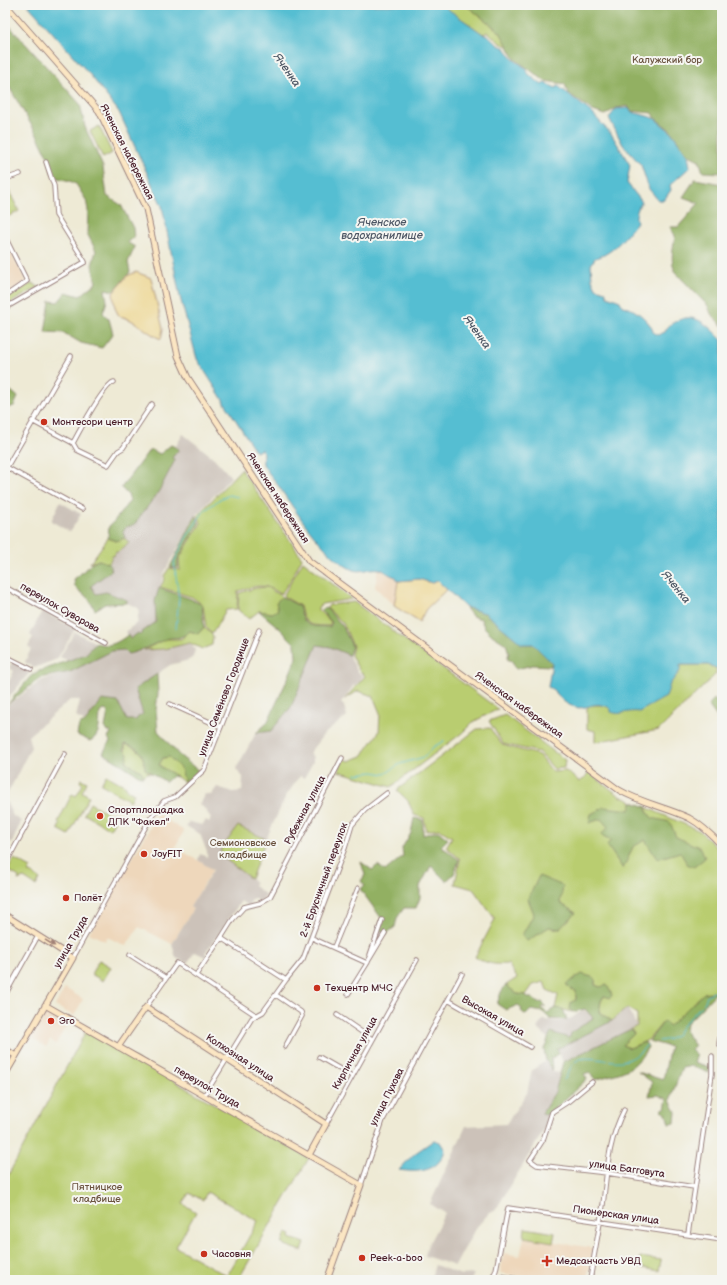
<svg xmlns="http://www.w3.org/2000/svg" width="727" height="1285" viewBox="0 0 727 1285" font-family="'Balsamiq Sans',sans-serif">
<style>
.built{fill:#eed7bb}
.industrial{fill:#ccc2b9}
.green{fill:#b9cd70;stroke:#82764e;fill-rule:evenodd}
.forest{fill:#92b062;stroke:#6e6846}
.sand{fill:#eeda9e;stroke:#9c7c64}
.water{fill:#55bed2;stroke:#506e7e}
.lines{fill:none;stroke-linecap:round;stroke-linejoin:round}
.stream{stroke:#55bed2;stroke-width:1}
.street-casing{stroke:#9c8480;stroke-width:5.5}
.secondary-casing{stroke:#9c8480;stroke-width:7}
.street{stroke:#fff;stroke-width:3.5}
.secondary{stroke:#fbe6c3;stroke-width:5}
.oneway{fill:#a28277}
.poi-dot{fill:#c8321e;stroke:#f6f6f2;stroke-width:1.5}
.labels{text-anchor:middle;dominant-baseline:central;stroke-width:4;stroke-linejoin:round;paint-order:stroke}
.park-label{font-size:10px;fill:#6b5340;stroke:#f6f6f2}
.street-label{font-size:10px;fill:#4a1f2b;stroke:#f6f6f2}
.poi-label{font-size:10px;fill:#4a1f2b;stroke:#f6f6f2;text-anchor:start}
.water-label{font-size:11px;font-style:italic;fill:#4e5765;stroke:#f6f6f2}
</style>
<rect width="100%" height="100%" fill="#f6f6f2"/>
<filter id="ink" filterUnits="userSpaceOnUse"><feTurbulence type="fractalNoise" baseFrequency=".025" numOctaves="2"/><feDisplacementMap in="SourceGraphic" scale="8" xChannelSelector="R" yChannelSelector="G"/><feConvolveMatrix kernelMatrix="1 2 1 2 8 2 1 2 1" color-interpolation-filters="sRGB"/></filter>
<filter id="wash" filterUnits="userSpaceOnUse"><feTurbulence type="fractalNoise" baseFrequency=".012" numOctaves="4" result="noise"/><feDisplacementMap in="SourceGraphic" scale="16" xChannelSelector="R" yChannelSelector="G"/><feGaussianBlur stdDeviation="0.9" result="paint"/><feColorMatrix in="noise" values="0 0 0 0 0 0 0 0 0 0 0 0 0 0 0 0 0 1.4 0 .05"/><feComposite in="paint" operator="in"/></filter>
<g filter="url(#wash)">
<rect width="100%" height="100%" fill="#eeead5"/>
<path class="built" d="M5 241 26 282 5 295Z
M378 569H381L386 574 396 577 398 580 394 606 375 587Z
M158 814 184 831 175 847 213 869 190 907 193 909 172 944 139 927 126 946 107 937 105 941 89 933Z
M65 988 83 999 74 1016 55 1006Z
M47 1012H52L69 1021 56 1044 50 1040 46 1047 31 1038Z
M524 1237 593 1248 587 1280H547L500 1273 504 1253 520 1256Z"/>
<path class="industrial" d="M183 434 214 458 231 477 196 515 163 575V579L159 588 156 622 142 632 143 633 141 636 130 639 125 632 138 622 137 619 139 613 138 608 127 603V600L106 592 96 594 91 586 111 570 109 564 123 532 127 527 134 525 159 491 175 460 172 458 179 449 176 446Z
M60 502 81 514 70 532 51 521Z
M42 611 75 629 57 659 34 668 25 662 31 649 28 647 33 637 30 635Z
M75 632 96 643 86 654 69 661 60 657Z
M190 643 195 650 193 657 189 660 170 665 135 689 143 714 136 720 127 721 102 700 85 722 76 717 80 700H70L28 736 31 747 5 799V707L42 680 70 672 112 651 124 650 128 654 144 650 165 649Z
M317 645 330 647 349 655 357 671 363 676 355 687 354 685 341 703 344 706 347 716 324 734 309 753 313 757V762L304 778 300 776 286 796 266 839 238 826 221 855 251 879 255 884 254 886 266 895 260 902 253 898 248 906 241 901 205 953 207 955 206 957 195 952 187 963 176 958 172 944 193 909 190 907 213 870 198 860 200 854 207 857V852L200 834 186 826 189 822 202 825 206 820 209 822 211 818 203 807 199 805 205 794 211 795 217 787 233 792 242 791 243 777 236 769 256 733 271 731 291 707Z
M12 662 31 671 5 702V689L14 671 9 668Z
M5 799 13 816 21 821 12 843 5 838Z
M627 1008 637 1026 563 1062 554 1043 537 1028 543 1020 561 1021 572 1018 583 1010 591 1014Z
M546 1061 552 1070 559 1073 555 1092 542 1113 545 1115 549 1114 544 1130 495 1211 490 1212 475 1229 455 1266 425 1256 427 1247 445 1213 430 1204 466 1126 506 1124 527 1093 532 1070Z
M435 1265 461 1275 474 1274 471 1280H430Z"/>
<path class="green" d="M442 5H466L500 32 509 47 500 43 488 32 483 34Z
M99 126 112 153 103 158 90 131Z
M5 183 19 211 5 218Z
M32 283 39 287 5 306V299Z
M241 469 302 558 290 581 281 594C262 582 258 586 238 591L237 609 226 610 212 634 206 627 203 605 192 597 160 587 165 579 164 576 169 568 180 570 179 559 201 523 198 515Z
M108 538 116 541 125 538 129 543 118 552H116L114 556H112L109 564 99 560 90 563Z
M303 561 352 599 322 604 318 607V610L331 622 329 626C309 625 305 627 300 606L283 596Z
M267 587 282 597 277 602 278 610 272 613 259 611 249 619 238 610 239 593 256 588Z
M354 602 498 709 473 722 462 733 391 787 338 771 344 759 349 761 362 756 379 732 380 713 373 696 358 691 345 699 365 676 359 670 351 655 353 646 343 623 327 608 329 605Z
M204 627 213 636 212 645 202 649 190 643 165 649 144 650 165 639H181L190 631 198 634Z
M680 665H708L716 668V674L659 730 595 742V731L587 729V708L590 705H605Z
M505 715 565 760 564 768 554 769 539 752 503 744 489 721Z
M490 728 502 745 539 755 553 772 566 771 580 782 589 773 620 796 700 831 722 853V986L717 992 704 993 669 1027 664 1021 648 1040 630 1048 622 1045 634 1034 631 1029 637 1026V1014L627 1008 612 1021 599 1012 601 1001 605 995 600 987 595 985V978L576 991V1000L570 1009 573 1012 555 1008 558 995 547 990 544 982 533 985 526 995 517 994 506 985 517 978 508 964C494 965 487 964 475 957L495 919 473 889 455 884 460 859 446 847 452 837 439 829 426 831 424 818 414 815 408 801 397 790 477 729Z
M125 744C141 750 143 752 145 769L152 773H147L144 776 141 771 126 762Z
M169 757 181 769 185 783 172 773 164 770 159 764 163 758Z
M106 775 126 786 127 790 134 794 130 801 101 784Z
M81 779 87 782 82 792 89 796 69 835 58 829 60 824 58 822 72 794 76 796 83 784 80 782Z
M90 803 116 818 110 829 84 814Z
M238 826 266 839 251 879 220 855 222 853 220 851Z
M14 859 31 868 28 872 40 879 36 886 24 878 18 880 19 877 9 871V868Z
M99 960 111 967 103 981 91 974Z
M86 1031 309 1158 238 1280H5V1181ZM207 1192 258 1221 227 1276 176 1247 196 1212 183 1204 189 1193 203 1200Z
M525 1228 555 1233 553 1242 524 1237Z
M286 1233 291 1235 290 1238 305 1243 302 1251 282 1244Z
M640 1257 661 1260 659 1271 638 1267Z"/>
<path class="forest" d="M466 5H722V173L703 172 699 160 687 154 670 130 656 119 653 113 631 111 628 106 616 108 605 115 593 111 568 93 565 84 545 81 515 59 500 32Z
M5 21 80 104 85 127 103 167 107 196 121 205 133 228 134 238 127 242 135 247 128 262 130 272 114 291 105 289 107 301 103 313 109 319 113 334 102 348 81 343 64 333 45 332 50 301 58 302 66 292 80 296 96 283 92 265 96 251 87 233 88 210 86 200 76 184 70 181 58 178 52 173 48 157 36 133 5 80Z
M695 179 722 184V326L711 314 708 306 675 272C670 259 673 249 675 236L670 227H678L699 203 683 197Z
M5 389 11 391 18 397 14 406 8 408 5 411Z
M171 445 179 449 172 458 175 460 159 491 134 525 126 527 123 532 125 538 116 541 108 538 109 526C115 522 124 507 130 501L128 495 121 488 150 449 160 454Z
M196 515 199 523 178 559V568L170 567Z
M99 560 109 564 112 570 91 586 96 594 106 592 127 600V603L105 604 95 610 88 598 75 587 74 579C83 573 88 564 99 560Z
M159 588 191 599 202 605 204 627 198 634 190 631C177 642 176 635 164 640 151 645 142 651 128 654L124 650 112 651 70 672 40 678 8 704 30 677 37 672 86 654 96 643C111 647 115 644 128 635L130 639 138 633 141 635 143 633 142 632 156 622 155 601Z
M282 597 299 606C304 628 309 626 330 627L332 622 320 610 326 608 342 625 352 646 349 655 330 647 317 645 291 707 271 731 256 733 267 723 288 678 296 658 295 644 279 628 259 611 272 613 278 610 276 602Z
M465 607 485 613 522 644H533L552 662 551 666 533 665 516 669 512 661 507 659 509 653 506 644 492 635 484 627 481 619 472 616Z
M157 674 158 693 156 710 158 731 179 755 199 771 185 783 181 769 169 757 163 758 159 765C164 770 171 771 176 777L172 776 166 782 145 769C143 753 141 749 125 744L124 750 128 754 126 762 141 771 144 776H140L103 753 110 741 108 738 111 732 107 731 105 727 108 712 105 710 100 712C99 723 101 736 90 741L77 735 79 725 85 722 102 700 118 702 127 720H136L138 717 143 714 135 689Z
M714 699 722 706V724L708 705Z
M632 802 647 807V811L652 818 670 822 676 837 701 848 705 858 694 867 687 864 680 852 657 859 645 840 633 847 623 869 607 845 611 840 601 835 608 827 601 819 589 823 591 814 604 807 630 810Z
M414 818 423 820V835L438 831 448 839 441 846 459 860 454 874 446 881 431 866 420 886V898L416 908H404L397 918 395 927 386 934 378 929 382 919 360 889 365 886 361 881 365 875 361 862 372 870 378 865 385 871 403 856 402 848 411 833Z
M539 876 563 886 560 903 576 913 559 929 549 927 527 941 522 935 534 914 528 899Z
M582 974 595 978V985L600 987 607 985 612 995 610 998 604 996 601 1001 599 1012 612 1021 557 1049 559 1053 551 1059 552 1070 546 1061 544 1049C548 1043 547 1037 551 1032L569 1038 572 1032 593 1018 585 1009 573 1012 570 1009 571 1002 576 1000V991L570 989 566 984Z
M506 985 517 994 526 995 528 998H532L538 1003 542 1002 546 1006 542 1007V1009L547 1013 555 1008 563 1009 567 1020 550 1019 543 1012 531 1010 526 1015 521 1011 522 1008 518 1005 506 1010 497 1004 501 992Z
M717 992 686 1024 685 1031 695 1046 691 1049 697 1055 694 1062 709 1067V1073L692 1066 682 1068 670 1100 676 1112 675 1123 669 1124 666 1113 661 1110 665 1108 667 1099 658 1095 649 1096 652 1082 638 1072 663 1080 670 1047 649 1041 664 1021 669 1026 704 993Z
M631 1029 634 1034 622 1045 630 1048 645 1042 648 1047C632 1074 622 1071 595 1080L590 1072 584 1074 587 1079 549 1114 545 1115 542 1113 555 1092 563 1062Z"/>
<path class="sand" d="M136 272 151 278 163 329 161 339C146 333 136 319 119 316L115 308 113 293 127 276Z
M419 579 432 583 438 581 447 589 426 609 419 622 394 606 398 581Z"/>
<path class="water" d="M28 5H442L483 34 488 35 498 45 505 48 513 59 527 69 526 72 542 85 544 83 556 88 558 86 592 113 612 135 630 165 627 183 642 202C638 207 634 216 637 222 626 236 612 255 595 258L591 265 592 279 596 288 605 291 607 296 620 301 622 306C633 307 651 321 653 332L658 335 665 332C668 325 672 323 679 320 697 312 710 328 722 340V670L708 665H680V671L670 684 666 697 639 712C628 710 621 716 611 712V709C595 698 587 711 575 707 559 703 559 691 548 687L552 663 533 644H522L485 613 465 607 438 581 432 583 419 579 398 581 396 577C388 575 384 570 380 569 371 567 362 573 353 570 324 557 293 507 275 481 272 477 265 469 263 464 262 458 264 454 262 449L256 452 197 359 180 297 162 206 119 112 91 76Z
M628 108 632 112 654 118 671 132 688 155 690 167 670 185 671 190 664 200H658L649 189 641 165 623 145 609 118 616 109Z
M434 1140 440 1142 445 1150C439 1172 419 1173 399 1170L414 1154Z"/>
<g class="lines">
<path class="stream" d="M176 628 179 598 174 562 186 538 204 511 220 499 229 495 238 497
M356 774 373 772 385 774 400 764 424 757 433 747 444 741
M659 1041 670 1039 677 1034 683 1025 705 1002 707 995 722 988
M564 1080C568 1074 571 1065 576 1061 586 1053 613 1065 627 1060 635 1058 641 1051 647 1045"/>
</g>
</g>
<g filter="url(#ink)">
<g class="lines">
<defs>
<path id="street" d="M5 179 20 174
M5 237 27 281 5 296
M5 308 85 262 56 215 54 186 46 162
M32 421 73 443 77 450 108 465 118 451 123 448 152 404
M73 443C79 432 104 384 114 382
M6 467 82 509
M5 470 71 356
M5 587 106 643
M5 656 31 669
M170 704 221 727
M5 865 65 754
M221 938 233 919 244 907 260 903 270 897 342 758
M312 938 367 963 385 933
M334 947 358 888
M130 955 166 978
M370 955 382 920
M73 958 150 819 164 801 175 797 204 770 259 630
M196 975 221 938 286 980
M348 994 368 962
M5 995 38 936
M276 995 301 1012 302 1016 285 1047
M448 1000 530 1047
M146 1007 177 963 257 1016
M337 1015 372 1039
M719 1044 722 1024
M319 1057 352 1076
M592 1082 569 1101 552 1112 543 1140 530 1160 537 1165 607 1173 694 1187
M204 1096 252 1018 263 1012 286 980 303 959 345 848 352 825 365 810 387 793
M326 1124 417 960
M361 1185 383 1120 462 974
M688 1234 712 1074V1056
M493 1275 524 1280
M253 1280H255
M492 1280 496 1270 508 1208 722 1240
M590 1280C594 1255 599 1230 603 1205 607 1171 608 1141 624 1110"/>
<path id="secondary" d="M6 5 99 111 146 209 178 356 188 378 309 561 619 790C641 803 666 807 689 818 702 825 712 835 722 846
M5 915 73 958 5 1075
M45 1005 361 1185 327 1280
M118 1047 146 1007 326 1124 309 1155
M5 1049 16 1056"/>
</defs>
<use href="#street" class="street-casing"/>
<use href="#secondary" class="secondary-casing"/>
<use href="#street" class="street"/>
<use href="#secondary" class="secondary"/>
</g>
<defs><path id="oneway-solid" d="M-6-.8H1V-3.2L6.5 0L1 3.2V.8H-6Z"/></defs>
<use class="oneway" href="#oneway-solid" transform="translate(50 943) rotate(32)"/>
</g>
<g class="poi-dot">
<circle cx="44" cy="422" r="4"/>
<circle cx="100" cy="816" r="4"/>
<circle cx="144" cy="854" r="4"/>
<circle cx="66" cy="898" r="4"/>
<circle cx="317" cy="988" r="4"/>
<circle cx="51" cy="1021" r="4"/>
<circle cx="204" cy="1254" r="4"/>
<circle cx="362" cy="1258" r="4"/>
<path d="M545 1255h4v4h4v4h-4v4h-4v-4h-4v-4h4z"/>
</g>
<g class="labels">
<g class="park-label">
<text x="667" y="60">Калужский бор</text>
<text x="243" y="843">Семионовское<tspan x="243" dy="12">кладбище</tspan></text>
<text x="97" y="1187">Пятницкое<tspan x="97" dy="12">кладбище</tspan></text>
</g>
<g class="street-label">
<text transform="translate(127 152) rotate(63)">Яченская набережная</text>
<text transform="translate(278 498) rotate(57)">Яченская набережная</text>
<text transform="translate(60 608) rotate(30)">переулок Суворова</text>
<text transform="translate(224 697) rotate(-69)">улица Семёново Городище</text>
<text transform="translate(519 705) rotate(36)">Яченская набережная</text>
<text transform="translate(305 810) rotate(-62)">Рубежная улица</text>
<text transform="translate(324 880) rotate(-70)">2-й Брусничный переулок</text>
<text transform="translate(71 942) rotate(-60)">улица Труда</text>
<text transform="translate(493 1016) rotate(30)">Высокая улица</text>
<text transform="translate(355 1053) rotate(-61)">Кирпичная улица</text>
<text transform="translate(240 1058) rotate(33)">Колхозная улица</text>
<text transform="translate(207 1087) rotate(30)">переулок Труда</text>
<text transform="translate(387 1097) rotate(-63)">улица Пухова</text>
<text transform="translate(627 1169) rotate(8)">улица Багговута</text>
<text transform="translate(616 1215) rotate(8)">Пионерская улица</text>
</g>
<g class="poi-label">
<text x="52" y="422">Монтесори центр</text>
<text x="108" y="810">Спортплощадка<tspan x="108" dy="12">ДПК "Факел"</tspan></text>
<text x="152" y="854">JoyFIT</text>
<text x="74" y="898">Полёт</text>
<text x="325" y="988">Техцентр МЧС</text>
<text x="59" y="1021">Эго</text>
<text x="212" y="1254">Часовня</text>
<text x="370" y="1258">Peek-a-boo</text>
<text x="556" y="1261">Медсанчасть УВД</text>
</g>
<g class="water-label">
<text transform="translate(287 70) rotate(55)">Яченка</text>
<text x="382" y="222">Яченское<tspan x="382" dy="13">водохранилище</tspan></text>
<text transform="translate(477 332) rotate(54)">Яченка</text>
<text transform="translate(676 587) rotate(51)">Яченка</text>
</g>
</g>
<rect width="727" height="1285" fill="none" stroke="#f6f6f2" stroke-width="20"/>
</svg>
